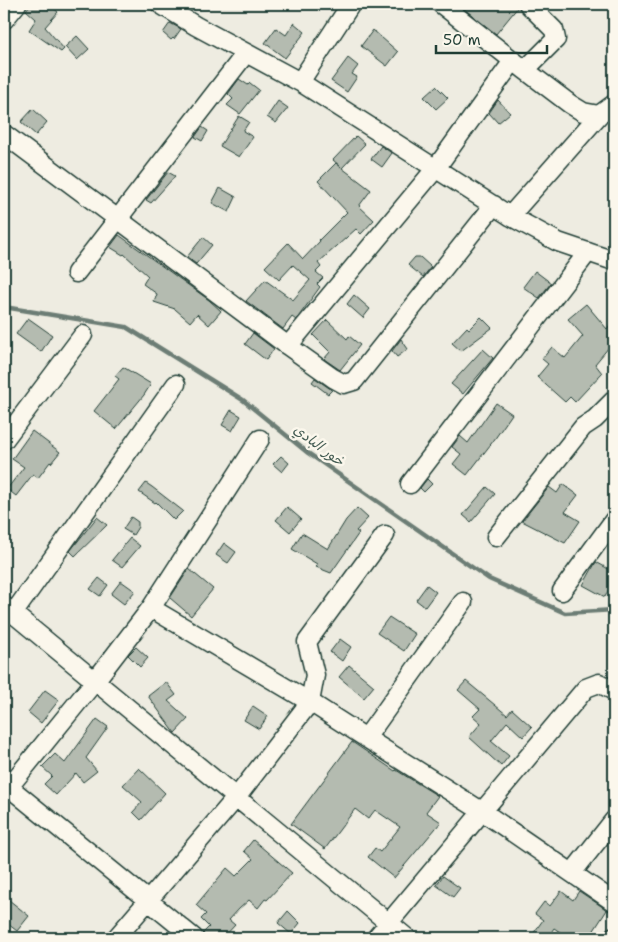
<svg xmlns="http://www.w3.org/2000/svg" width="618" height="942" viewBox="0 0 618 942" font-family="'Shantell Sans','Playpen Sans Arabic',sans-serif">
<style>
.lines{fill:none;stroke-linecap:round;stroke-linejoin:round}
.stream{stroke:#6c7d74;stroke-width:4.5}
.building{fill:#b4bbb0;stroke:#1f3d34}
.minor-casing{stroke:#1f3d34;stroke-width:21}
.minor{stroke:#fbf7ec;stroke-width:18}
.labels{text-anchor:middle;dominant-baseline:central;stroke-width:5;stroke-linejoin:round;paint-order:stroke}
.water-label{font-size:14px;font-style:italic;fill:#455d54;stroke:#fbf7ec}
</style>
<rect width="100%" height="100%" fill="#eeece1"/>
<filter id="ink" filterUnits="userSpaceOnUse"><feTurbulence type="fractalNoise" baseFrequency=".02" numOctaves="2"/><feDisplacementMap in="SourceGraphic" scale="10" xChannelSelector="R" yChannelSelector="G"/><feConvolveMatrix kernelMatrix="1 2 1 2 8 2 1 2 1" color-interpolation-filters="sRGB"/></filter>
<g filter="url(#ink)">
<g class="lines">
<path class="stream" d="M4 307 126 327 243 400 308 453 489 579 565 613 614 610"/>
</g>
<path class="building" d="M31 4H49L58 12 45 27 64 49 61 52 29 30 36 19 26 10Z
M458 4H518V7L496 34Z
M170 23 181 29 174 39 173 38 171 40 163 33Z
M294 23 305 32 285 58 265 43 276 28 286 35Z
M373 30 398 52 387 66 361 46Z
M77 36 89 49 77 60 65 47Z
M348 58 358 66 352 74 357 77 347 92 331 81Z
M239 79 248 85 250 83 259 90 240 114 227 105 233 99 228 94Z
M436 86 448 98 436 109 424 97Z
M498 100 510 113 498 123 489 113Z
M278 101 288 108 276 123 267 117Z
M33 109 47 122 36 135 21 122Z
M239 116 249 122 243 131 253 137 239 157 220 146Z
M202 127 208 131 202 141 195 137Z
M356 136 365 144 342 168 371 190 359 206 374 220 361 234 356 229 318 263 321 267 316 272 323 278 317 284 320 287 296 320 292 317 283 329 246 301 265 280 293 300 310 280 293 265 279 280 265 267 288 243 303 259 320 241 319 240 347 212 318 181 336 163 341 167 333 160Z
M381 146 392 153 382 167 371 159Z
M168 172 175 176 151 203 146 200Z
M220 188 236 197 229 212 212 203Z
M119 235 209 300 221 311 209 325 197 314 190 322 175 309 154 302 157 294 143 284 148 276 124 254 123 255 110 247Z
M203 237 212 245 196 264 187 257Z
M415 257H420L431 267 423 277 408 265Z
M535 271 551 283 539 298 523 287Z
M354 295 370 309 363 318 347 304Z
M586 304 607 329 614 319V341L595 364 602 373 575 402 570 397 565 402 537 377 548 364 542 359 552 347 565 358 583 336 568 319Z
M481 317 492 328 461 351 452 343 467 327 469 329Z
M28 318 52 335 41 352 16 334Z
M327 320 347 339 349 336 360 345 340 370 324 359 330 352 313 335Z
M253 333 274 349 266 360 245 344Z
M401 339 408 349 397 357 392 351Z
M483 349 493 358 463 394 451 384Z
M123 367 151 384 144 395 116 429 94 411 119 379 115 376Z
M315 378 332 390 328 394 312 382Z
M496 403 512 414 494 440 467 475 453 464 461 454 452 447 460 436 468 443Z
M231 410 241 416 232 431 222 425Z
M32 431 60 452 51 463 50 462 38 478 33 474 16 496 7 489 24 467 12 459Z
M281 456 289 463 282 472 273 464Z
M427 479 432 484 424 492 420 488Z
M146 483 152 487 183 511 174 520 156 502 155 503 139 492Z
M563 484 578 495 565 512 580 521 565 543 522 521 549 487 557 493Z
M487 487 495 494 471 522 463 515Z
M287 507 301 519 290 532 276 520Z
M357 508 368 518 356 531 359 533 331 573 316 567 317 564 292 549 302 533 328 549 346 520Z
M97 517 107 525 75 556 70 551Z
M131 517 138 522V527L133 535 123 529Z
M130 538 140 546 122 567 112 560Z
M224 543 236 552 228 563 216 555Z
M596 562 614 572V579L605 597 583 585Z
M189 569 213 589 191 616 170 598Z
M99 578 108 585 100 596 90 589Z
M121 581 135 591 124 604 111 594Z
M427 585 436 592 425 607 416 600Z
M389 617 415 634 404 651 377 633Z
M340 639 351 647 342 661 330 652Z
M136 647 148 658 140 667 128 655Z
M349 665 374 686 364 698 339 677Z
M466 681 507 715 512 709 532 727 523 737 507 722 491 741 509 756 501 766 469 737 481 723 473 716 480 709 458 690Z
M166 682 176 695 168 701 188 719 175 733 148 696Z
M45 690 59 700 41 723 28 712Z
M253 706 268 716 259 729 244 720Z
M97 719 108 727 86 758 97 771 83 782 76 773 56 795 44 784 52 776 42 767 55 754 65 763Z
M352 742 395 771 396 770 438 796 426 812 441 822 394 878 368 857 375 848 380 852 400 827 375 810 368 819 355 809 325 849 291 824Z
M139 768 165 793 141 820 133 812 142 802 123 785Z
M253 840 292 873 267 900 265 899 258 908 249 900 239 909 229 920 235 925 223 938H204L203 933 209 927 201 919 206 914 196 905 227 868 236 876 253 859 244 851Z
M443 876 460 888 453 897 436 885Z
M561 891 573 900 579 891 607 910 589 938H569L554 928 547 938H530L543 920 535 914 544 902 550 906Z
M4 896 29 916 17 931 4 921Z
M288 911 300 923 291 934 278 923Z"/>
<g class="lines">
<defs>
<path id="minor" d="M160 4 196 26 300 82 510 216 558 242 614 261
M441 4 525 70 570 104 583 112 599 115 614 104
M4 20 17 4
M525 70 556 39 554 30 528 4
M300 82 351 4
M4 134 288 346 333 378 344 384 354 381 494 205
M510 216 599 115
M76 273 246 53
M288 346 436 168 513 61
M4 440 83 335
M410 484 588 252
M496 537 583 427 595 419 614 400
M562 591 614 520
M4 606 407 938
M151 608 310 702 366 738 483 812 614 902
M13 614 176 384
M366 738 463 602
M4 783 194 938
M4 793 95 681 151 608 260 439
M572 873 614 820
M116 938 236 798 310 702 315 675 307 642 385 535
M376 938 586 688 599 683 614 691
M613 938 614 936"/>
</defs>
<use href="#minor" class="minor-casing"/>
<use href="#minor" class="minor"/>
</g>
</g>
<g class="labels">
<g class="water-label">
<text transform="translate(319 445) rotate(37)">خور البادي</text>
</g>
</g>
<rect width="618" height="942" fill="none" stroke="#fbf7ec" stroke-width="20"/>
<rect x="10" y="10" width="598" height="922" fill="none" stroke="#1f3d34" stroke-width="2" filter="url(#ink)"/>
<path d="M436 45v8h111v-8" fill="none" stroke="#1f3d34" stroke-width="2.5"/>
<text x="443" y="45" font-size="15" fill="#1f3d34" stroke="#fbf7ec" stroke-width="4" paint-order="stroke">50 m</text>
</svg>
